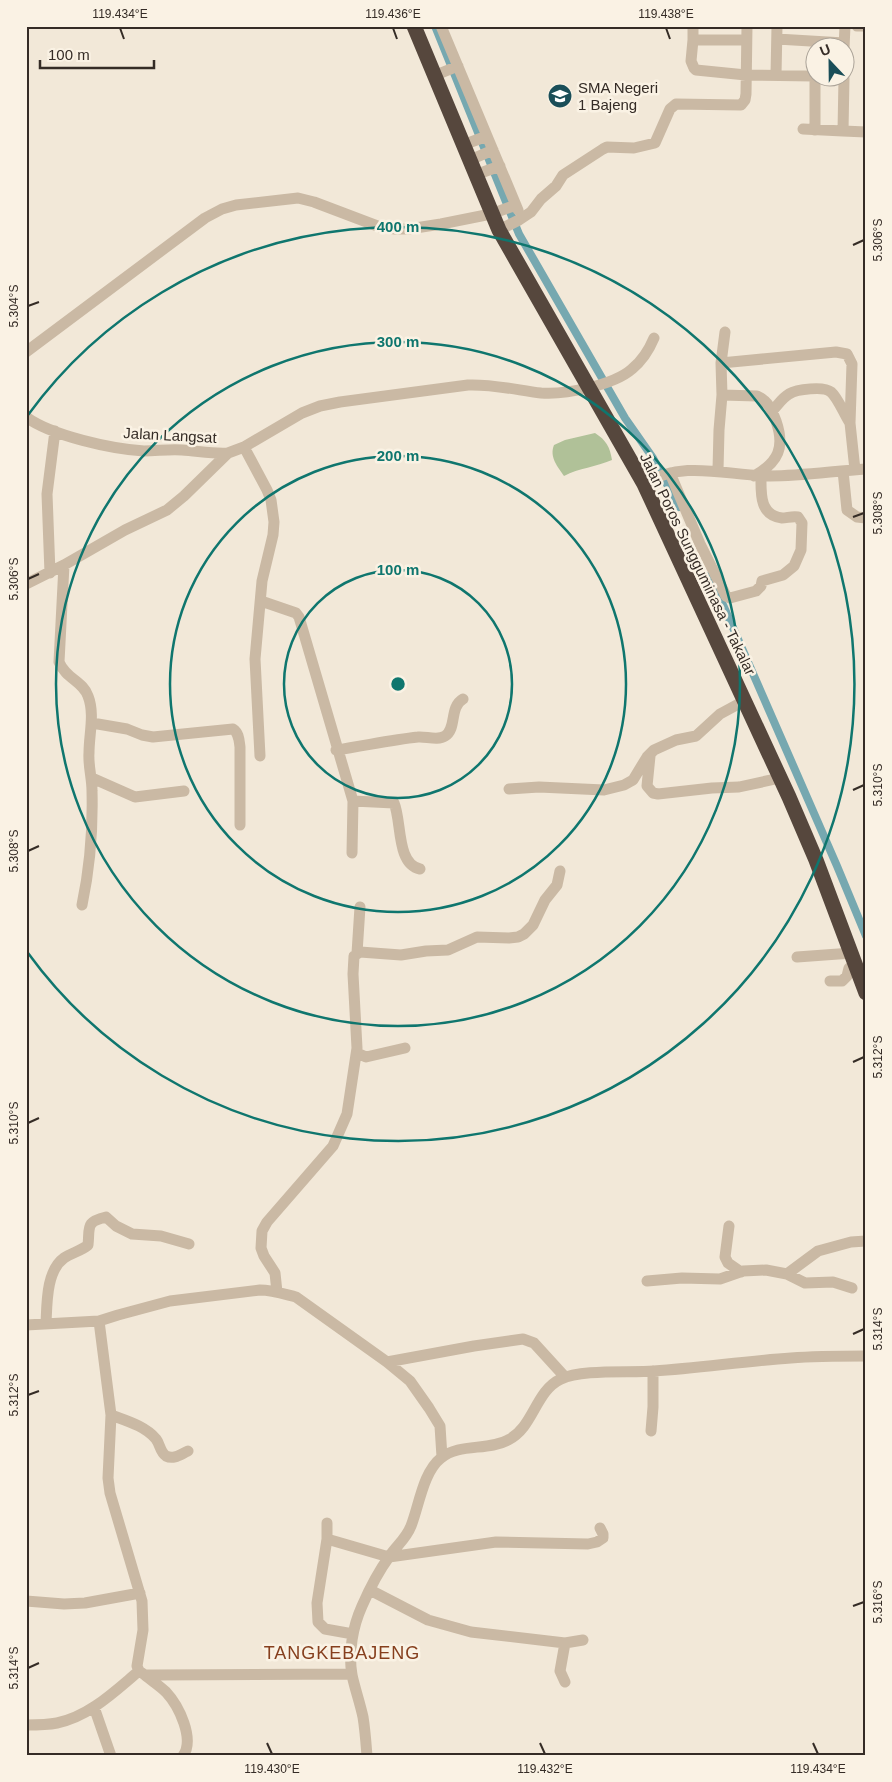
<svg xmlns="http://www.w3.org/2000/svg" width="892" height="1782" viewBox="0 0 892 1782" font-family="Helvetica,sans-serif">
<style>
.green{fill:#b0c198}
.lines{fill:none;stroke-linecap:round;stroke-linejoin:round}
.canal{stroke:#76a8b0;stroke-width:8}
.minor{stroke:#cab9a4;stroke-width:11}
.highway{stroke:#56473d;stroke-width:15}
.ticks{fill:none;stroke:#352c26;stroke-width:2}
.ring{fill:none;stroke:#0f766e;stroke-width:2.5}
.labels{text-anchor:middle;dominant-baseline:central;stroke-width:5;stroke-linejoin:round;paint-order:stroke}
.poi-label{font-size:15px;fill:#352c26;stroke:#faf2e4;text-anchor:start}
.street-label{font-size:15px;fill:#352c26;stroke:#faf2e4}
.quarter-label{font-size:18px;letter-spacing:1px;fill:#863f1d;stroke:#faf2e4}
.centre{fill:#0f766e;stroke:#faf2e4;stroke-width:2.5}
.ring-label{font-size:15px;text-anchor:middle;font-weight:bold;fill:#0f766e;stroke:#faf2e4;stroke-width:5;stroke-linejoin:round;paint-order:stroke}
.neatline{fill:none;stroke:#352c26;stroke-width:2}
.ticks-label{font-size:12px;text-anchor:middle;fill:#352c26}
</style>
<rect width="100%" height="100%" fill="#f2e8d8"/>
<path class="green" d="M595 433C606 440 610 447 612 460 596 467 579 468 564 476 558 467 549 457 554 445L565 440Z"/>
<g class="lines">
<path class="canal" d="M435 26 519 234 625 418 653 458 679 507
M710 575 837 866 866 936"/>
<path class="minor" d="M441 26 518 210
M693 26V40H746
M857 26H866
M777 39 844 43
M693 40 691 61 694 68 696 70 746 75 814 76
M844 48 845 26
M436 75 458 66
M776 75 777 26
M815 78V130
M803 129 843 131 844 78
M843 131 866 132
M463 145 487 136
M470 160 493 150
M475 175 500 166
M499 230 519 220 531 212 541 199 556 186 563 175 603 149 607 147 634 148 655 143 670 109 676 104 741 105 745 100 746 94 747 26
M725 332 721 363 722 395 757 396C768 401 772 410 776 421 785 447 779 462 754 476
M26 352 205 218 222 209 236 205 298 198 314 202 380 227 395 229H409L441 224 491 214 516 205
M721 363 836 352 847 354 852 364 850 423 855 470
M772 411C778 405 782 398 789 394 797 389 824 386 831 392 838 398 844 414 850 423
M26 417C52 436 112 449 144 451 157 451 169 449 182 450 198 451 213 454 228 453
M244 447 267 490 271 500 274 522 273 535 262 581 255 659 260 756
M718 470 719 430 722 395
M843 471 847 510 857 517 866 518
M670 473 700 544 726 596 730 598 756 591 761 586 762 581 783 575 794 566 801 550 802 523 798 517C792 516 787 518 782 518 759 515 761 493 761 476
M644 484C684 459 727 476 770 476 802 476 834 471 866 469
M64 565 59 662C66 679 83 681 88 696 95 714 89 734 89 753 88 765 92 778 92 791 93 829 90 867 82 905
M50 573 47 494 55 431
M26 584 64 565 125 530 167 510 184 496 228 453 244 447 302 413 320 406 340 402 468 385C493 384 517 390 541 393 565 395 614 385 632 369 643 360 649 350 654 338
M261 601 296 613 299 617 353 801 394 803C402 821 396 864 420 869
M92 723 127 729 142 735 153 737 233 729C239 733 239 740 240 747V825
M336 750C364 746 390 740 418 737 425 736 438 741 445 736 457 729 449 707 463 699
M650 756 647 786 653 793 658 794 712 788 739 787 780 778
M92 778 135 797 184 791
M509 789 539 787 604 790 624 785 633 780 647 757 654 750 676 740 696 736 720 714 744 701
M352 853 353 801
M357 953 360 907
M797 957 852 953
M830 981H842L847 976 849 968 855 964
M357 1053 366 1057 405 1048
M729 1226 725 1257 728 1263 741 1272
M787 1274 805 1283 833 1282 852 1288
M647 1281 682 1278 720 1279 743 1271 766 1270 787 1274 818 1251 851 1242 866 1241
M277 1292 275 1273 264 1256 261 1248 262 1231 267 1222 333 1146 347 1114 357 1048 353 974 354 956 360 952 401 955 426 951 448 950 477 937 509 938 518 937 524 934 533 925 545 900 557 885 560 871
M99 1321 111 1415 108 1478 110 1493 142 1601 143 1630 137 1666 139 1671
M46 1324C47 1304 46 1271 64 1258 71 1253 81 1251 88 1245 90 1227 85 1222 106 1217L116 1226 132 1234 161 1236 189 1244
M26 1325 99 1321 118 1315 170 1301 260 1290C272 1290 284 1294 296 1297L387 1362 410 1381 429 1408 440 1426 442 1457
M387 1362 474 1346 523 1339 534 1343 565 1377
M111 1415C127 1421 145 1426 156 1439 160 1444 160 1452 166 1456 174 1460 181 1454 188 1451
M651 1431 653 1407V1371
M327 1523V1539L317 1603 318 1622 325 1629 353 1634
M327 1539 389 1557 496 1542 588 1544 597 1542 603 1538V1534L600 1528
M370 1590 428 1620 471 1632 565 1643 583 1640
M26 1601 64 1604 85 1603 140 1593
M139 1671 145 1675H153L352 1674
M145 1675C152 1681 160 1686 166 1692 179 1706 195 1739 183 1756
M565 1682 560 1671 565 1643
M94 1707 111 1756
M26 1725C36 1725 47 1725 57 1723 90 1716 115 1691 139 1671
M367 1756C366 1743 365 1729 363 1717 360 1703 355 1689 352 1675 348 1652 353 1626 362 1606 369 1590 378 1572 389 1557 396 1546 406 1539 411 1526 419 1506 423 1472 441 1458 459 1443 488 1451 508 1440 534 1427 535 1391 561 1379 581 1369 630 1373 654 1371 700 1368 745 1361 791 1358 816 1356 841 1356 866 1356"/>
<path class="highway" d="M414 26 499 230 644 484 789 797 816 860 866 993"/>
</g>
<path class="ticks" d="M120 28 124 39M393 28 397 39M666 28 670 39M853 245 864 240M28 306 39 302M853 517 864 513M28 579 39 574M853 790 864 785M28 851 39 846M853 1062 864 1057M28 1123 39 1118M853 1334 864 1329M28 1395 39 1391M853 1606 864 1602M28 1668 39 1663M267 1743 272 1754M540 1743 545 1754M813 1743 818 1754"/>
<g class="ring">
<circle cx="398" cy="684" r="114"/>
<circle cx="398" cy="684" r="228"/>
<circle cx="398" cy="684" r="342"/>
<path d="M28 415A457 457 0 1 1 28 953"/>
</g>
<defs>
<symbol id="school-disc" viewBox="-11 -11 22 22"><circle r="9.5" fill="#1a4e58" stroke="#faf2e4"/><path d="M0-5L7-2L0 1L-7-2ZM-4 1L0 2.5L4 1V4Q0 6-4 4Z" fill="#fff"/></symbol>
</defs>
<g fill-rule="evenodd">
<use href="#school-disc" x="546" y="82" width="28" height="28"/>
</g>
<g class="labels">
<g class="poi-label">
<text x="578" y="87">SMA Negeri<tspan x="578" dy="17">1 Bajeng</tspan></text>
</g>
<g class="street-label">
<text transform="translate(170 435) rotate(3)">Jalan Langsat</text>
<text transform="translate(698 564) rotate(64)">Jalan Poros Sungguminasa - Takalar</text>
</g>
<g class="quarter-label">
<text x="342" y="1653">TANGKEBAJENG</text>
</g>
</g>
<circle cx="398" cy="684" r="8" class="centre"/>
<g class="ring-label">
<text x="398" y="232">400 m</text>
<text x="398" y="347">300 m</text>
<text x="398" y="461">200 m</text>
<text x="398" y="575">100 m</text>
</g>
<rect width="892" height="1782" fill="none" stroke="#faf2e4" stroke-width="55"/>
<g transform="translate(830 62) rotate(338)"><circle r="24" fill="#faf2e4" stroke="#aba398"/>
<path d="M0-4L9 19L0 12L-9 19Z" fill="#1a4e58"/>
<text y="-8" font-size="14" font-weight="bold" text-anchor="middle" fill="#352c26">U</text>
</g>
<path d="M40 60v8h114v-8" fill="none" stroke="#352c26" stroke-width="2.5"/>
<text x="48" y="60" font-size="15" fill="#352c26" stroke="#faf2e4" stroke-width="4" paint-order="stroke">100 m</text>
<rect x="28" y="28" width="836" height="1726" class="neatline"/>
<g class="ticks-label">
<text x="120" y="18">119.434°E</text>
<text x="393" y="18">119.436°E</text>
<text x="666" y="18">119.438°E</text>
<text transform="translate(878 240) rotate(-90)" y="4">5.306°S</text>
<text transform="translate(14 306) rotate(-90)" y="4">5.304°S</text>
<text transform="translate(878 513) rotate(-90)" y="4">5.308°S</text>
<text transform="translate(14 579) rotate(-90)" y="4">5.306°S</text>
<text transform="translate(878 785) rotate(-90)" y="4">5.310°S</text>
<text transform="translate(14 851) rotate(-90)" y="4">5.308°S</text>
<text transform="translate(878 1057) rotate(-90)" y="4">5.312°S</text>
<text transform="translate(14 1123) rotate(-90)" y="4">5.310°S</text>
<text transform="translate(878 1329) rotate(-90)" y="4">5.314°S</text>
<text transform="translate(14 1395) rotate(-90)" y="4">5.312°S</text>
<text transform="translate(878 1602) rotate(-90)" y="4">5.316°S</text>
<text transform="translate(14 1668) rotate(-90)" y="4">5.314°S</text>
<text x="272" y="1773">119.430°E</text>
<text x="545" y="1773">119.432°E</text>
<text x="818" y="1773">119.434°E</text>
</g>
</svg>
